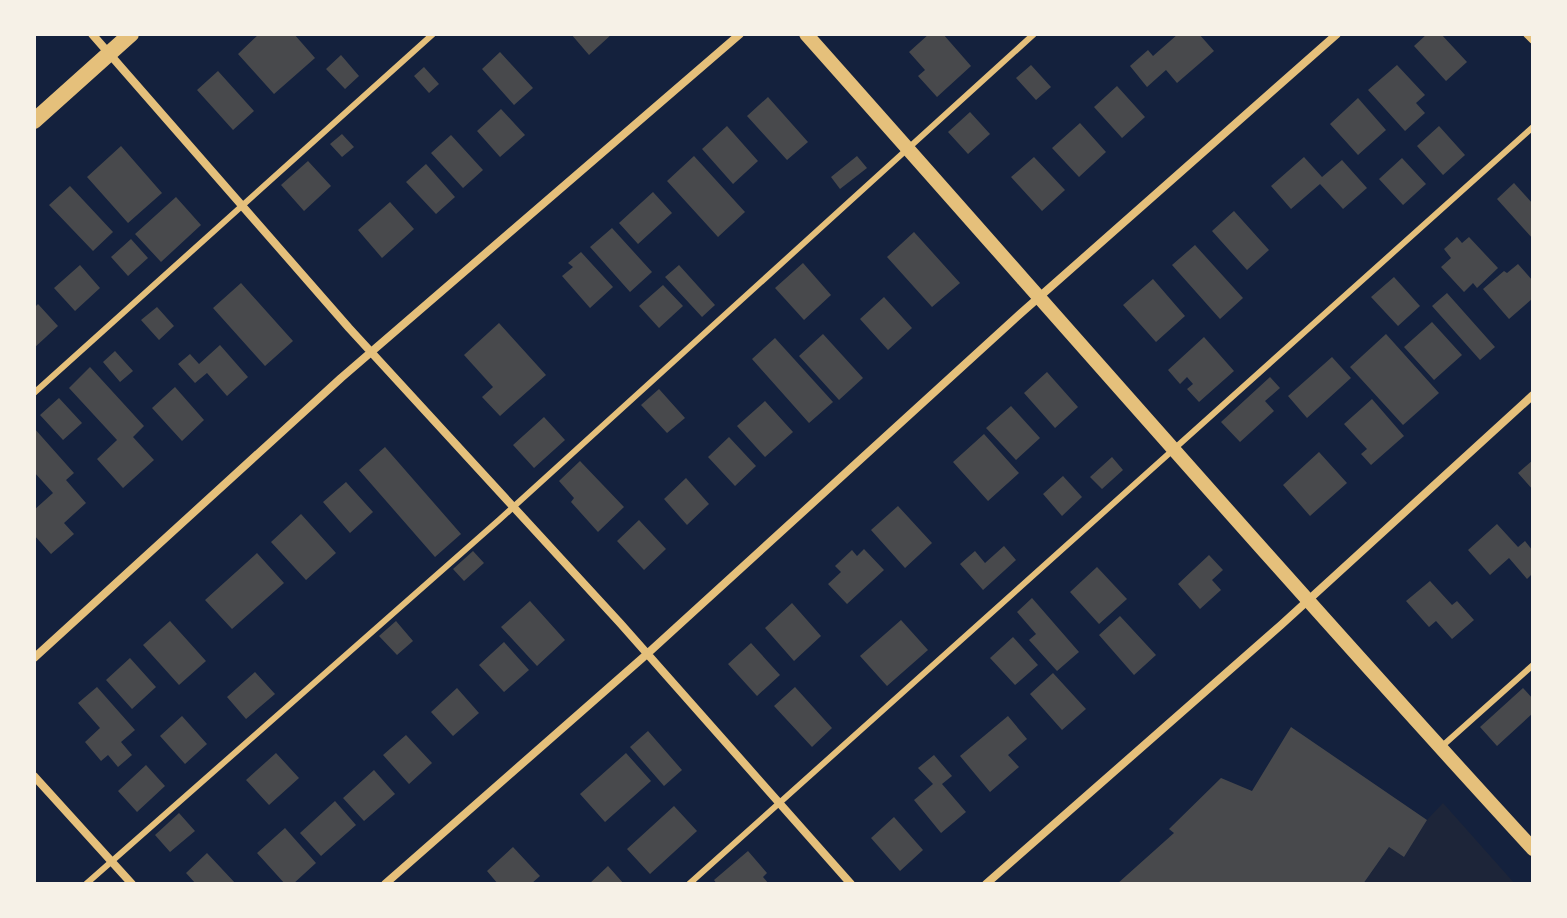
<svg xmlns="http://www.w3.org/2000/svg" width="1567" height="918" viewBox="0 0 1567 918" font-family="Literata,serif">
<style>
.green{fill:#1d2539}
.building{fill:#48494c}
.lines{fill:none;stroke-linecap:round;stroke-linejoin:round}
.service{stroke:#e5c07b;stroke-width:6}
.minor{stroke:#e5c07b;stroke-width:8}
.tertiary{stroke:#e5c07b;stroke-width:14}
.secondary{stroke:#e5c07b;stroke-width:16}
</style>
<rect width="100%" height="100%" fill="#14213d"/>
<path class="green" d="M1443 803 1515 884H1363L1389 847 1404 857 1427 820Z"/>
<path class="building" d="M259 34H294L315 58 274 94 238 54Z
M571 34H612L589 55Z
M929 34H943L971 66 937 97 918 76 925 70 909 52Z
M1178 34H1199L1214 51 1177 83 1166 70 1147 87 1130 66 1148 50 1153 56Z
M1427 34H1441L1467 62 1446 81 1414 46Z
M500 52 533 88 514 105 482 69Z
M341 55 359 76 345 89 326 69Z
M1031 65 1051 87 1036 100 1016 78Z
M1397 65 1425 95 1416 103 1425 113 1405 131 1368 90Z
M424 67 439 84 429 93 414 76Z
M218 71 254 111 233 130 197 90Z
M1117 86 1145 117 1122 138 1094 107Z
M768 97 808 142 787 160 747 116Z
M1358 98 1386 130 1358 155 1330 124Z
M501 109 525 135 500 157 477 131Z
M970 112 990 134 968 154 948 132Z
M1080 123 1106 152 1079 177 1052 148Z
M727 126 758 161 733 184 702 149Z
M1439 126 1465 155 1443 175 1417 146Z
M342 134 354 147 342 157 330 144Z
M451 135 483 170 463 188 431 153Z
M121 146 162 193 128 223 87 177Z
M694 156 745 212 718 237 667 181Z
M857 156 867 168 840 189 831 177Z
M1034 157 1065 190 1042 211 1011 177Z
M1304 157 1322 177 1342 160 1367 188 1343 209 1320 184 1291 209 1271 186Z
M1402 158 1426 184 1403 205 1379 179Z
M308 161 331 186 304 211 281 185Z
M426 164 455 197 436 214 406 182Z
M1514 183 1533 204V239L1497 199Z
M70 186 113 232 93 251 49 205Z
M653 192 672 213 638 244 619 223Z
M176 197 201 225 161 262 135 234Z
M390 202 414 229 382 258 358 230Z
M1234 211 1269 250 1247 270 1212 231Z
M612 228 652 272 630 292 590 247Z
M914 232 960 283 932 307 887 257Z
M1457 237 1462 243 1469 237 1498 268 1477 288 1473 283 1464 292 1441 267 1451 258 1444 249Z
M131 239 148 258 128 276 111 257Z
M1195 245 1243 298 1220 319 1172 265Z
M581 252 613 287 590 308 562 276 573 267 568 263Z
M803 263 831 295 804 320 775 288Z
M1518 264 1533 281V298L1509 319 1483 289 1504 271 1507 273Z
M80 265 100 288 75 311 54 288Z
M679 265 715 305 702 317 665 277Z
M1394 277 1420 306 1398 326 1371 297Z
M1153 279 1185 316 1156 342 1123 305Z
M241 283 293 341 265 366 213 308Z
M663 285 683 306 659 328 639 306Z
M1447 293 1495 347 1480 360 1432 306Z
M884 297 912 328 888 350 860 319Z
M38 304 58 326 34 348V308Z
M157 307 174 326 159 340 141 320Z
M1432 322 1462 355 1434 380 1404 347Z
M499 323 546 375 500 416 482 397 493 387 464 355Z
M823 334 863 378 839 400 799 356Z
M1386 334 1439 393 1403 425 1350 367Z
M1204 337 1234 371 1199 402 1187 389 1193 384 1187 377 1180 384 1168 370Z
M775 338 833 402 809 423 752 359Z
M220 345 248 377 227 396 207 373 195 383 178 364 190 354 199 364Z
M115 351 133 371 120 382 103 362Z
M1332 357 1351 378 1307 418 1288 396Z
M90 367 144 426 133 437 154 460 123 488 97 459 117 440 69 388Z
M1047 372 1078 407 1055 428 1024 393Z
M1270 377 1280 388 1265 401 1274 411 1240 442 1221 422Z
M175 387 204 420 182 441 152 408Z
M659 389 685 418 667 433 641 405Z
M59 398 82 423 63 440 40 415Z
M1372 399 1404 436 1371 465 1361 454 1367 449 1344 424Z
M765 401 793 432 765 457 737 426Z
M1011 406 1040 438 1016 460 986 428Z
M544 417 565 440 534 468 513 445Z
M34 428 74 473 66 480 86 503 64 523 74 534 51 554 34 535V510L53 493 34 472Z
M984 434 1019 473 988 501 953 462Z
M729 437 756 466 735 486 708 457Z
M385 447 461 534 435 557 359 470Z
M1319 452 1347 483 1310 516 1283 485Z
M1112 457 1123 470 1102 489 1090 477Z
M1533 460V490L1518 473Z
M580 461 624 507 598 532 571 502 574 498 559 481Z
M1063 476 1082 497 1062 516 1043 494Z
M686 478 709 504 687 525 664 499Z
M346 482 373 512 350 533 323 502Z
M898 506 932 543 905 568 871 530Z
M301 514 336 553 306 580 271 542Z
M639 520 666 549 644 570 617 541Z
M1497 524 1518 547 1525 541 1533 551V573L1527 579 1509 558 1490 575 1468 550Z
M1004 546 1016 560 983 590 960 564 975 551 985 563Z
M864 549 884 570 847 604 828 584 841 572 835 566 852 550 857 556Z
M473 551 484 563 464 581 453 569Z
M257 553 284 583 232 629 205 600Z
M1209 555 1223 570 1212 580 1221 590 1200 609 1178 584Z
M1097 567 1127 599 1099 624 1070 592Z
M1430 581 1452 605 1457 601 1474 620 1452 639 1436 621 1429 627 1406 601Z
M1032 598 1079 652 1057 671 1029 640 1036 634 1017 612Z
M530 601 565 640 537 666 501 627Z
M792 603 821 636 794 661 765 628Z
M1120 616 1156 655 1134 675 1099 635Z
M901 620 928 650 887 686 860 656Z
M170 621 206 661 179 685 143 645Z
M396 621 413 641 397 655 379 636Z
M1013 637 1038 665 1015 685 990 658Z
M504 642 529 670 504 692 479 665Z
M751 643 780 675 757 696 728 664Z
M130 658 156 687 132 709 106 680Z
M255 672 275 694 246 719 227 697Z
M1053 673 1086 709 1062 730 1030 694Z
M97 687 135 730 121 742 132 755 118 767 108 755 101 761 85 742 100 728 78 703Z
M795 687 832 728 812 747 774 706Z
M457 688 479 713 453 736 431 712Z
M1523 688 1533 699V713L1497 746 1480 727Z
M182 716 207 744 185 764 160 736Z
M1008 716 1027 739 1008 755 1019 767 990 792 960 756Z
M1291 727 1427 820 1404 857 1389 847 1363 884H1117L1174 833 1169 829 1221 778 1252 791Z
M648 731 682 770 664 786 630 747Z
M406 735 432 763 409 784 383 755Z
M276 753 299 778 269 805 246 780Z
M626 753 651 781 605 822 580 794Z
M934 755 952 776 942 784 966 812 941 833 914 800 933 784 918 768Z
M146 765 165 786 137 812 118 791Z
M374 770 395 794 364 821 343 798Z
M335 801 356 825 321 856 300 833Z
M674 806 697 831 650 874 627 849Z
M179 813 195 831 170 852 155 835Z
M894 817 923 850 900 871 871 838Z
M285 828 316 863 293 884H285L257 853Z
M513 847 540 876 531 884H498L487 871Z
M748 851 767 873 763 877 769 884H717L714 880Z
M207 853 236 884H196L186 873Z
M608 866 624 884H589Z"/>
<g class="lines">
<path class="service" d="M34 393 433 34
M1440 748 1533 665
M86 884 499 520 1034 34
M689 884 1533 127"/>
<path class="minor" d="M92 34 349 328 620 623 851 884
M1527 34 1533 40
M34 658 341 378 740 34
M34 776 132 884
M385 884 647 654 1020 314 1337 34
M986 884 1281 625 1533 395"/>
<path class="tertiary" d="M806 34C1048 306 1287 581 1533 849"/>
<path class="secondary" d="M34 121 131 34"/>
</g>
<rect width="1567" height="918" fill="none" stroke="#f6f1e7" stroke-width="72"/>
</svg>
